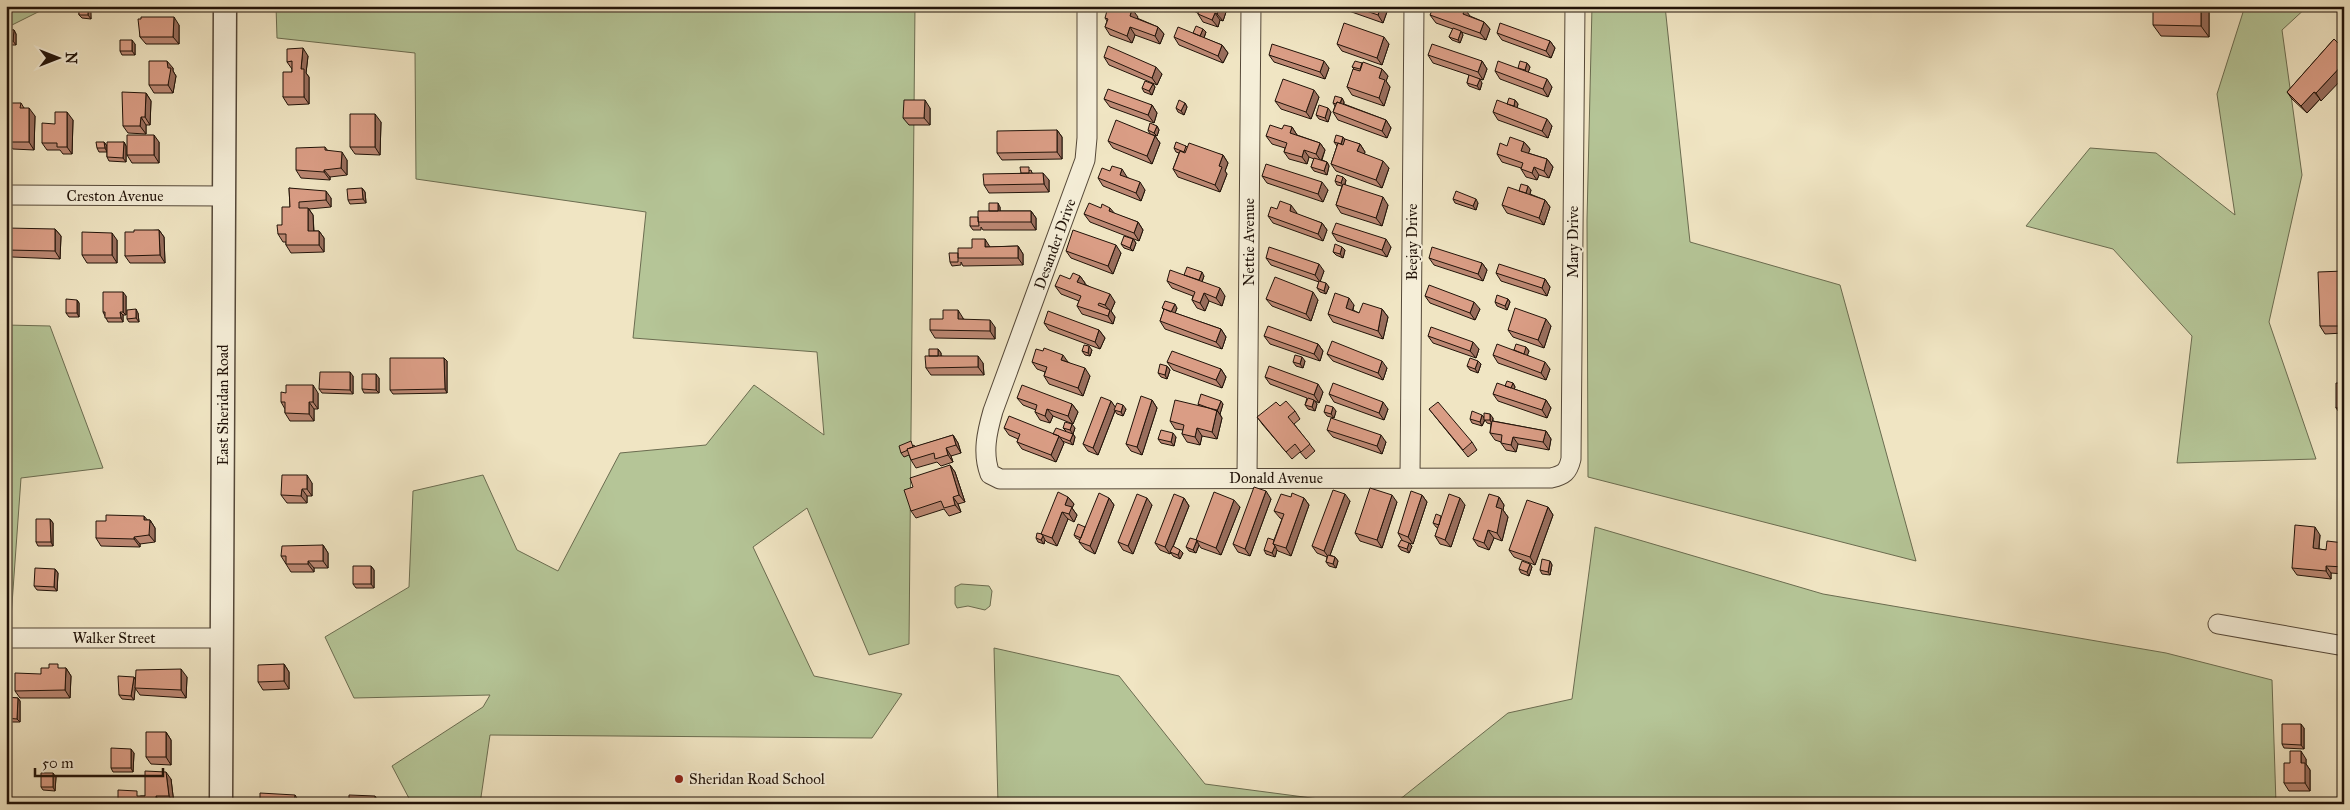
<svg xmlns="http://www.w3.org/2000/svg" width="2350" height="810" viewBox="0 0 2350 810" font-family="'IM FELL Great Primer',serif">
<style>
.green{fill:#b5c597;stroke:#6b6c50}
.lines{fill:none;stroke-linecap:round;stroke-linejoin:round}
.minor-casing{stroke:#554838;stroke-width:21}
.tertiary-casing{stroke:#554838;stroke-width:25}
.minor{stroke:#f5eed8;stroke-width:19}
.tertiary{stroke:#f5eed8;stroke-width:22}
.wall{fill:#bb8772;stroke:#211309}
.shaded-wall{fill:#996e5d;stroke:#211309}
.building{fill:#da9d85;stroke:#211309}
.poi-dot{fill:#8f2418;stroke:#f5eed8;stroke-width:2}
.labels{text-anchor:middle;dominant-baseline:central;stroke-width:4;stroke-linejoin:round;paint-order:stroke}
.street-label{font-size:15px;fill:#211309;stroke:#f5eed8}
.poi-label{font-size:15px;fill:#211309;stroke:#f5eed8;text-anchor:start}
</style>
<rect width="100%" height="100%" fill="#f0e5c3"/>
<filter id="stains"><feTurbulence type="fractalNoise" baseFrequency=".004" numOctaves="4"/><feColorMatrix values="0 0 0 0 .2 0 0 0 0 .09 0 0 0 0 .02 0 0 0 .5 -.17"/></filter>
<radialGradient id="worn" r=".72"><stop offset=".6" stop-color="#630" stop-opacity="0"/><stop offset="1" stop-color="#630" stop-opacity=".3"/></radialGradient>
<path class="green" d="M6 6H50L6 28Z
M276 6H915L909 644 869 655 807 508 753 547 814 676 902 694 872 738 490 735 480 804H412L392 766 483 707 490 695 354 698 325 637 409 587 413 491 483 475 517 550 558 571 620 453 706 445 754 385 824 435 817 352 633 338 646 212 416 179 415 53 277 38Z
M1592 6H1665L1690 242 1840 285 1916 561 1588 477 1587 220Z
M2245 6H2308L2282 30 2302 175 2269 322 2316 459 2177 463 2192 336 2113 249 2026 226 2090 148 2156 153 2235 215 2217 94Z
M6 325 50 326 103 468 21 478 11 618H6Z
M1595 527 1823 594 2166 653 2272 680 2276 804H1394L1508 713 1572 699Z
M961 584 989 586 992 591 990 606 985 610 968 606 957 608 955 604V587Z
M994 648 1119 676 1205 784 1357 804H998Z"/>
<g class="lines">
<defs>
<path id="minor" d="M1087 6V138L1085 160 993 411C987 432 982 453 990 474L1000 479 1551 478C1564 475 1568 472 1571 459L1575 6
M6 195 224 196
M1410 477 1414 6
M1247 478 1251 6
M2218 624 2344 646
M6 638H222"/>
<path id="tertiary" d="M221 804 225 6"/>
</defs>
<use href="#minor" class="minor-casing"/>
<use href="#tertiary" class="tertiary-casing"/>
<use href="#minor" class="minor"/>
<use href="#tertiary" class="tertiary"/>
</g>
<path class="wall" d="M79 6H90L91 19 82 18 79 15Z
M153 6H172V7H154Z
M1182 6H1228L1223 21 1220 20 1218 27 1203 22 1198 14V13Z
M1343 6H1389L1383 23 1346 10Z
M2209 6V37L2161 36 2153 25Z
M1117 10 1138 17 1137 18 1158 27 1164 34 1160 44 1135 35 1132 43 1110 35 1105 27 1107 21 1105 18Z
M1430 15 1470 16 1484 22 1490 29 1486 40 1461 32 1463 35 1460 43 1452 40 1449 37 1453 29 1436 23Z
M141 19 179 25V44H146L140 37Z
M6 30H14L16 34V45H6Z
M1206 32 1204 38 1222 45 1228 53 1223 63 1179 45 1174 37Z
M1497 33 1550 41 1555 48 1551 58 1502 40Z
M2334 39 2321 101 2320 99 2307 113 2292 99 2287 92Z
M135 44V55H122L120 51Z
M1337 44H1389L1382 65 1342 51Z
M1269 55 1329 68 1325 79 1274 62Z
M1428 55 1482 61 1487 69 1483 80 1470 76 1482 83 1480 90 1469 86 1467 83 1469 75 1433 63Z
M308 56 306 73 309 77V104L288 105 283 97 292 72V69L287 62Z
M1104 57 1162 74 1157 85 1109 65Z
M1362 63 1382 69 1388 76 1386 81 1390 87 1384 106 1352 95 1347 87 1354 69 1352 67Z
M1527 63 1530 67 1528 72 1552 87 1548 97 1500 79 1495 71 1519 69 1518 68Z
M173 68V71L176 76 173 93H154L149 85Z
M1153 84 1155 87 1152 95 1144 92 1142 88Z
M146 93 151 101 150 125H146V134L128 133 123 126Z
M1319 97 1311 119 1281 109 1275 101Z
M1342 98 1344 102V104L1386 120 1391 128 1387 138 1338 120 1333 112 1335 106 1333 103Z
M1104 99 1152 105 1157 113 1154 123 1110 107Z
M1515 100 1518 104 1517 108 1552 126 1548 138 1498 120 1493 112 1507 104Z
M21 103 24 108 35 116 34 150 13 149 7 142V138H6V113H9Z
M1185 103 1187 107 1184 115 1178 112 1176 108Z
M930 108V125H909L903 118Z
M1331 112 1328 122 1319 119 1316 115Z
M73 120 72 154H63L60 150H47L42 143 55 124Z
M381 122 380 155 355 154 350 147Z
M1157 126 1159 130 1157 136 1150 134 1148 130Z
M1292 127 1297 135 1320 143 1325 150 1322 160 1327 162 1329 166 1327 175 1314 171 1311 167 1314 159 1309 157 1307 164 1289 159 1284 152 1285 148 1272 144 1266 136 1282 129Z
M1057 130 1062 137V159L1002 160 997 153Z
M1155 136 1160 143 1152 164 1113 148 1108 141Z
M1343 137 1345 140 1360 144 1365 152 1364 154 1389 168 1382 188 1336 171 1331 164 1337 146 1334 142Z
M104 142 107 146 124 142 126 146V162L109 161 107 157V152H99L97 148Z
M159 142V163H132L127 155Z
M1524 142 1530 149 1528 153 1547 159 1553 167 1549 178 1539 175 1537 180 1526 177 1521 169V168L1502 162 1497 154 1507 146Z
M1186 146 1187 147 1223 155 1228 163 1225 171 1227 174 1220 192 1178 177 1173 169 1179 153 1176 152 1174 148Z
M325 147 328 151 347 160V175L330 177V180L301 178 296 170Z
M1031 170 1032 173 1049 180V192L989 193 984 185 1021 173Z
M1262 176 1328 190 1323 202 1267 183Z
M1127 177 1145 190 1141 201 1103 186 1098 178Z
M1343 177 1346 180 1345 185 1388 205 1382 226 1341 213 1336 205 1342 186 1337 185 1335 181Z
M289 188 331 198V207L309 209 313 215 314 231H319L324 238V252L291 253 286 245V242H283L278 234 290 207Z
M362 188 365 192 366 203 350 204 348 200Z
M1531 190 1530 194 1545 200 1550 207 1544 225 1507 213 1502 205 1519 191Z
M1453 199 1478 203 1476 210 1455 203Z
M1000 207V211H1031L1036 218V230H983L981 227V230H973L970 226 978 217 989 211Z
M1277 209 1297 213 1296 214 1322 223 1327 230 1323 241 1273 223 1268 216Z
M1084 214H1115L1138 222 1143 230 1139 241 1090 222Z
M55 229 61 236 60 259 12 257 7 250Z
M159 230 164 237 165 263H130L125 256 134 232Z
M1332 233 1391 247 1387 257 1337 241Z
M1133 239 1136 243 1133 251 1124 248 1121 244Z
M117 240V263H87L82 255Z
M1018 246 1023 254V265L963 266 961 262V265L952 266 950 262 958 253 990 247Z
M1342 247 1345 250 1343 258 1336 255 1333 252Z
M1066 251 1121 253 1113 274 1071 258Z
M1266 258 1324 271 1320 281 1329 287 1326 294 1320 292 1317 288 1319 282 1271 265Z
M1429 258 1482 263 1487 270 1483 281 1434 265Z
M2344 271V333L2325 334 2320 326Z
M1496 273 1545 279 1550 287 1547 296 1501 281Z
M1185 275 1204 276 1202 282 1225 296 1222 306 1209 301 1205 311 1197 308 1192 300 1193 296 1172 288 1167 281Z
M1080 276 1085 283V284L1115 302 1111 311 1115 317 1113 324 1082 314 1077 306 1079 301 1061 294 1055 286Z
M126 296V315H123V322H108L103 312Z
M1425 296 1480 309 1475 320 1430 303Z
M1266 299 1318 300 1311 321 1272 306Z
M1508 299 1510 302 1507 310 1497 306 1495 302Z
M77 300 79 303V317H69L66 313Z
M1354 305 1353 310 1359 313 1382 309 1388 317 1383 339 1333 322 1328 314Z
M1162 308H1177L1175 313 1221 329 1226 337 1222 349 1165 329 1160 321 1164 310Z
M138 313 139 322H129L127 319Z
M963 318V319L995 327V339L935 338 930 330 943 319Z
M1044 323 1099 330 1105 338 1100 349 1049 330Z
M1551 326 1544 348 1513 337 1508 330Z
M1264 336 1318 344 1323 351 1320 361 1270 344Z
M1428 336 1479 349 1476 358 1433 343Z
M1526 347 1529 351 1527 355 1550 369 1546 380 1498 363 1493 355Z
M938 349 941 353V356L983 363 984 375H931L926 368 929 356Z
M1092 350 1090 356 1085 355 1082 351Z
M1327 354 1387 368 1383 380 1333 361Z
M444 358 447 361V393L393 394 390 390Z
M1305 361 1303 368 1296 366 1293 362Z
M1478 361 1481 364 1478 373 1470 370 1467 366Z
M1032 362H1068L1090 376 1083 396 1049 384 1044 376 1045 372 1037 369Z
M1167 362 1221 369 1226 377 1222 388 1173 370Z
M1167 366 1170 370 1167 379 1161 377 1158 373Z
M353 376V394L322 393 319 389Z
M1265 377 1323 392 1319 403 1315 401 1317 404 1315 411 1308 409 1305 405 1307 398 1270 384Z
M379 378V393H364L362 389Z
M1513 383 1515 387 1514 389 1546 400 1551 408 1547 418 1498 401 1493 394 1505 386Z
M2344 383V412H2339L2336 408Z
M318 393V409H314V421H290L285 413V409L281 402Z
M1329 394 1388 409 1384 420 1334 402Z
M1017 398 1072 404 1078 412 1073 424 1053 416 1050 423 1040 420 1035 412 1036 410 1023 405Z
M1152 400 1157 408 1142 455 1131 451 1126 444Z
M1111 401 1115 408 1126 409 1123 416 1117 414 1115 411 1098 455 1088 451 1083 444Z
M1198 404H1223L1220 414 1222 418 1217 439 1202 436 1200 445 1187 442 1182 434 1183 430 1175 429 1170 421 1199 406Z
M1280 406 1295 411 1300 419 1294 424 1315 451 1306 459 1300 452 1292 459 1263 425 1257 417Z
M1429 409 1472 442 1477 450 1468 457Z
M1336 411 1334 418 1327 416 1324 412Z
M1484 417 1493 418V421L1546 431 1551 439 1549 450 1518 444 1516 452 1506 450 1501 443V442L1495 440 1490 433 1491 424 1487 423 1485 420 1482 426 1472 423 1470 419Z
M1004 428 1053 434 1066 431 1063 428H1075L1073 434 1075 437 1073 445 1062 441 1064 443 1056 462 1022 449 1017 442 1018 439 1009 435Z
M1327 430 1386 442 1382 454 1333 437Z
M953 435 958 443 961 453 951 456 953 462 941 466 937 462 916 468 911 460 909 455 904 457 901 453 914 445 915 447Z
M1176 437 1174 446 1161 443 1158 439Z
M950 465 955 472 965 502 958 504 961 512 949 516 944 509 916 518 911 511 913 487Z
M312 483V496H307V503H287L281 495Z
M1422 495 1427 502 1413 544 1409 543 1412 546 1409 553 1401 550 1398 546 1402 540 1398 533Z
M1068 497 1074 504 1072 508 1077 515 1074 522 1068 519 1057 546 1047 542 1045 540 1044 544 1038 542 1036 538 1042 534Z
M1291 497 1304 498 1309 505 1291 556 1278 551 1277 550 1275 557 1266 554 1264 550 1274 540 1282 519 1280 518 1274 511Z
M1499 497 1504 505 1503 510 1508 517 1502 541 1494 538 1489 550 1478 546 1473 539Z
M1109 498 1114 505 1095 554 1085 549 1079 542 1080 540 1076 538 1074 535 1085 527Z
M1184 498 1189 506 1173 547 1180 550 1183 553 1180 559 1173 556 1171 553 1170 554 1160 550 1155 543Z
M1271 499 1250 556 1238 552 1233 544Z
M1350 501 1330 555 1335 557 1338 561 1336 568 1329 566 1326 562 1327 557 1317 553 1312 546Z
M1397 502 1382 548 1360 541 1355 533Z
M1152 505 1133 554 1123 550 1118 542Z
M1465 505 1451 547 1440 544 1435 536 1438 528 1436 527 1433 523Z
M1240 507 1221 555 1201 548 1199 545 1196 553 1189 551 1186 547Z
M1548 507 1553 515 1535 565 1514 557 1509 550Z
M50 519 53 523V546H38L36 542Z
M150 520 155 528V542L140 544V547L101 546 96 538 106 521Z
M2320 535 2319 549 2326 550 2344 543V574L2331 573V579L2297 575 2292 568Z
M323 545 328 553V568H314V572H291L281 556Z
M1550 561 1552 565 1550 575 1542 574 1540 570Z
M1530 564 1532 567 1529 576 1521 573 1519 569Z
M371 566 374 570V588H356L353 584Z
M55 569 58 573 57 591 37 590 34 586Z
M284 664 289 672V689L263 690 258 682Z
M66 668 71 676 70 698H20L15 691 41 674Z
M134 677 135 679 187 677 186 698 140 695 135 688 134 700 122 699 119 695Z
M6 697 18 698 20 701V722H6Z
M2304 728V749L2284 748 2282 744Z
M166 732 171 740V765L151 764 146 757Z
M134 753 133 772H113L111 768Z
M2306 759V764L2310 770V791H2289L2284 783 2290 763Z
M56 777 55 791 43 790 41 787Z
M171 779 174 804H118L141 796H145Z"/>
<path class="shaded-wall" d="M88 6H90L91 7V19L88 15Z
M1220 6H1228L1223 21 1217 14Z
M1381 6H1389L1383 23 1378 15Z
M2201 6H2209V37L2201 26Z
M1132 9 1138 17 1135 23 1130 16Z
M1465 9 1470 16 1468 22 1463 14Z
M1215 13 1220 20 1218 27 1212 20Z
M174 17 179 25V44L173 37Z
M1484 22 1490 29 1486 40 1480 33Z
M1130 27 1135 35 1132 43 1127 36Z
M1158 27 1164 34 1160 44 1155 36Z
M1203 29 1206 32 1203 40 1200 36Z
M14 30 16 34V45L13 41Z
M1461 31 1463 35 1460 43 1458 40Z
M1384 37 1389 44 1382 65 1377 58Z
M132 40 135 44V55L132 51Z
M1550 41 1555 48 1551 58 1546 51Z
M1222 45 1228 53 1223 63 1218 56Z
M303 48 308 56 306 73 309 77V104L304 97 301 69Z
M167 61 173 68V71L176 76 173 93 168 85Z
M1324 61 1329 68 1325 79 1320 72Z
M1482 61 1487 69 1483 80 1478 72Z
M1527 63 1530 67 1528 73 1525 70Z
M2344 63V77L2321 101 2316 93Z
M1156 67 1162 74 1157 85 1152 78Z
M1382 69 1388 76 1386 81 1390 87 1384 106 1379 98V78Z
M1480 79 1482 83 1480 90 1477 86Z
M1547 79 1552 87 1548 97 1543 89Z
M1153 84 1155 87 1152 95 1149 91Z
M1314 90 1319 97 1311 119 1306 112Z
M2314 92 2320 99 2307 113 2301 106Z
M146 93 151 101 150 125 145 117Z
M1342 98 1344 102 1342 109 1340 105Z
M925 100 930 108V125L924 118Z
M1515 100 1518 104 1516 111 1514 107Z
M1185 103 1187 107 1184 115 1181 111Z
M1152 105 1157 113 1154 123 1148 115Z
M29 108 35 116 34 150 29 142Z
M1328 108 1331 112 1328 122 1325 118Z
M67 112 73 120 72 154 67 147Z
M375 114 381 122 380 155 375 147Z
M141 117 146 125V134L140 126Z
M1547 119 1552 126 1548 138 1542 131Z
M1386 120 1391 128 1387 138 1382 131Z
M1157 126 1159 130 1157 136 1154 133Z
M1292 127 1297 135 1295 141 1290 133Z
M1057 130 1062 137V159L1057 152Z
M154 135 159 142V163L154 155Z
M1155 136 1160 143 1152 164 1147 156Z
M1343 137 1346 141 1343 148 1341 145Z
M104 142 107 146V152L105 148Z
M124 142 126 146V162L123 158Z
M1524 142 1530 149 1527 158 1521 151Z
M1320 143 1325 150 1321 161 1316 154Z
M1360 144 1365 152 1363 159 1357 151Z
M1304 150 1309 157 1307 164 1302 157Z
M342 152 347 160V175L341 168Z
M1223 155 1228 163 1225 171 1227 174 1220 192 1215 185 1219 166Z
M1547 159 1553 167 1549 178 1544 171Z
M1383 161 1389 168 1382 188 1376 180Z
M1327 162 1329 166 1327 175 1324 171Z
M1534 167 1539 175 1537 180 1532 173Z
M1122 169 1127 177 1125 182 1120 175Z
M324 170 330 177V180L324 172Z
M1043 173 1049 180V192L1044 184Z
M1343 177 1346 180 1344 187 1341 183Z
M1140 182 1145 190 1141 201 1136 193Z
M1322 182 1328 190 1323 202 1318 194Z
M1528 186 1531 190 1529 197 1526 193Z
M362 188 365 192 366 203 363 199Z
M326 191 331 198V207L326 200Z
M1383 197 1388 205 1382 226 1376 218Z
M1476 199 1478 203 1476 210 1473 206Z
M1545 200 1550 207 1544 225 1539 218Z
M998 203 1000 207V216L998 213Z
M1291 205 1297 213 1295 219 1290 211Z
M308 208 313 215 314 238 308 231Z
M1110 208 1116 215 1109 211Z
M1031 211 1036 218V230L1031 222Z
M1138 222 1143 230 1139 241 1134 233Z
M1322 223 1327 230 1323 241 1318 234Z
M55 229 61 236 60 259 55 251Z
M159 230 164 237 165 263 160 255Z
M319 231 324 238V252L319 245Z
M112 233 117 240V263L112 255Z
M985 239 990 247H985Z
M1133 239 1136 243 1133 251 1130 248Z
M1386 239 1391 247 1387 257 1382 250Z
M1116 245 1121 253 1113 274 1108 266Z
M1018 246 1023 254V265L1018 258Z
M1342 247 1345 250 1343 258 1340 254Z
M1482 263 1487 270 1483 281 1478 274Z
M1319 264 1324 271 1320 282 1315 275Z
M1202 272 1204 276 1201 284 1199 280Z
M1080 276 1085 283 1083 289 1077 282Z
M1545 279 1550 287 1547 296 1542 288Z
M1326 283 1329 287 1326 294 1324 291Z
M1220 288 1225 296 1222 306 1216 298Z
M123 292 126 296V315L123 312Z
M1313 292 1318 300 1311 321 1306 314Z
M1204 293 1209 301 1205 311 1200 303Z
M1110 294 1115 302 1111 311 1115 317 1113 324 1108 316 1110 311 1105 305Z
M1349 298 1354 305 1351 315 1346 308Z
M1508 299 1510 302 1507 310 1505 306Z
M77 300 79 303V317L77 313Z
M1474 302 1480 309 1475 320 1470 313Z
M1175 304 1177 308 1174 316 1171 312Z
M136 309 138 313 139 322 136 318Z
M1382 309 1388 317 1383 339 1378 331Z
M958 310 963 318V327L958 319Z
M120 312 123 315V322L121 318Z
M1546 319 1551 326 1544 348 1538 340Z
M990 320 995 327V339L990 331Z
M1221 329 1226 337 1222 349 1216 342Z
M1099 330 1105 338 1100 349 1095 342Z
M1473 342 1479 349 1476 358 1470 351Z
M1318 344 1323 351 1320 361 1314 354Z
M1089 346 1092 350 1090 356 1088 353Z
M1526 347 1529 351 1526 359 1523 355Z
M938 349 941 353V361L938 358Z
M1063 355 1068 362 1061 360Z
M978 356 983 363 984 375 978 367Z
M1302 357 1305 361 1303 368 1300 364Z
M444 358 447 361V393L445 389Z
M1382 361 1387 368 1383 380 1378 373Z
M1478 361 1481 364 1478 373 1475 369Z
M1545 362 1550 369 1546 380 1541 373Z
M1167 366 1170 370 1167 379 1165 375Z
M1085 368 1090 376 1083 396 1078 388Z
M1221 369 1226 377 1222 388 1216 380Z
M350 372 353 376V394L350 390Z
M376 374 379 378V393L376 390Z
M1513 383 1515 387 1513 393 1510 389Z
M1318 384 1323 392 1319 403 1314 395Z
M313 385 318 393V409L313 402Z
M1152 400 1157 408 1142 455 1137 447Z
M1314 400 1317 404 1315 411 1312 407Z
M1546 400 1551 408 1547 418 1542 410Z
M1111 401 1116 408 1098 455 1093 448Z
M1221 401 1223 404 1220 414 1217 411Z
M309 402 314 409V421L309 414Z
M1383 402 1388 409 1384 420 1379 413Z
M1072 404 1078 412 1073 424 1068 416Z
M1123 405 1126 409 1123 416 1121 412Z
M1333 407 1336 411 1334 418 1331 414Z
M1047 409 1053 416 1050 423 1045 416Z
M1217 410 1222 418 1217 439 1212 432Z
M1490 414 1493 418 1492 424 1490 420Z
M1482 415 1485 419 1482 426 1480 422Z
M1072 424 1075 428 1073 434 1075 437 1073 445 1070 441 1073 434 1070 430Z
M1197 428 1202 436 1200 445 1195 437Z
M1546 431 1551 439 1549 450 1543 442Z
M1173 433 1176 437 1174 446 1171 442Z
M953 435 958 443 961 453 956 445Z
M1381 435 1386 442 1382 454 1377 446Z
M1059 436 1064 443 1056 462 1051 455Z
M1513 437 1518 444 1516 452 1511 445Z
M946 448 951 456 953 462 948 455Z
M950 465 955 472 965 502 959 495Z
M307 475 312 483V496L307 489Z
M302 489 307 496V503L301 496Z
M1266 491 1271 499 1250 556 1245 549Z
M1345 494 1350 501 1329 558 1324 551Z
M1392 495 1397 502 1382 548 1377 540Z
M1422 495 1427 502 1413 544 1408 537Z
M953 497 958 504 961 512 955 505Z
M1068 497 1074 504 1072 508 1077 515 1074 522 1069 514 1065 505Z
M1499 497 1504 505 1503 510 1508 517 1502 541 1497 533 1496 507Z
M1109 498 1114 505 1095 554 1090 546Z
M1147 498 1152 505 1133 554 1128 546Z
M1184 498 1189 506 1170 554 1165 547Z
M1304 498 1309 505 1291 556 1286 548Z
M1460 498 1465 505 1451 547 1445 540Z
M1234 500 1240 507 1221 555 1216 548Z
M1548 507 1553 515 1535 565 1530 557Z
M1062 512 1068 519 1057 546 1052 538Z
M144 516 150 523V520L155 528V542L149 535 144 520Z
M50 519 53 523V546L51 542Z
M2315 527 2320 535 2318 556 2313 548Z
M1488 530 1494 538 1489 550 1484 543Z
M1043 536 1045 540 1044 544 1041 540Z
M134 537 140 544V547L134 539Z
M1197 541 1199 545 1196 553 1193 550Z
M1409 543 1412 546 1409 553 1407 549Z
M323 545 328 553V568L323 561Z
M1275 546 1277 550 1275 557 1272 553Z
M1180 550 1183 553 1180 559 1178 555Z
M1335 557 1338 561 1336 568 1333 564Z
M308 561 314 568V572L308 564Z
M1550 561 1552 565 1550 575 1548 572Z
M1530 564 1532 567 1529 576 1527 572Z
M371 566 374 570V588L371 584Z
M2326 566 2331 573V579L2326 571Z
M55 569 58 573 57 591 54 587Z
M284 664 289 672V689L284 681Z
M66 668 71 676 70 698 65 690Z
M181 669 187 677 186 698 181 690Z
M134 677 136 681 134 700 131 696Z
M18 698 20 701V722L17 719Z
M2301 724 2304 728V749L2301 745Z
M166 732 171 740V765L166 757Z
M131 749 134 753 133 772 131 768Z
M2301 751 2306 759V764L2310 770V791L2305 783 2301 763Z
M166 772 171 779 174 804 169 796Z
M53 773 56 777 55 791 53 787Z
M295 795 300 803V804H294Z
M156 796 161 804H156Z
M375 796 377 799V804H375Z"/>
<path class="building" d="M79 6H88V15H79Z
M1118 6H1124L1132 9 1130 16 1158 27 1155 36 1130 27 1127 36 1105 27 1108 19 1105 18 1108 7 1117 10Z
M1196 6H1220L1217 14 1215 13 1212 20 1198 14 1200 8Z
M1352 6H1381L1378 15Z
M1434 6 1440 7V6H1457L1465 9 1463 14 1484 22 1480 33 1430 15Z
M2153 6H2201V26L2153 25Z
M141 17H174L173 37H140L138 19H141Z
M1344 23 1384 37 1377 58 1337 44Z
M1500 23 1550 41 1546 51 1497 33Z
M1196 26 1203 29 1200 36 1193 33Z
M1178 27 1222 45 1218 56 1174 37Z
M1453 28 1461 31 1458 40 1449 37Z
M6 30H14L13 41H6Z
M2334 39 2344 49V63L2316 93 2314 92 2301 106 2287 92Z
M120 40H132V51H120Z
M1272 44 1324 61 1320 72 1269 55Z
M1432 44 1482 61 1478 72 1428 55Z
M1108 46 1156 67 1152 78 1104 57Z
M303 48 301 69H304V97H283V72H292V61L287 62V49Z
M149 61H167L168 68H171L168 85H149Z
M1355 61 1362 63 1360 69 1352 67Z
M1498 61 1547 79 1543 89 1495 71Z
M1520 61 1527 63 1525 70 1518 68Z
M1363 62 1382 69 1379 78 1385 80 1379 98 1347 87 1353 69 1360 71Z
M1469 75 1480 79 1477 86 1467 83Z
M1283 79 1314 90 1306 112 1275 101Z
M1145 81 1153 84 1149 91 1142 88Z
M1108 89 1152 105 1148 115 1104 99Z
M122 92 146 93 145 117H141L140 126H123Z
M1335 96 1342 98 1340 103 1337 102 1336 104 1333 103Z
M1509 98 1515 100 1514 106 1507 104Z
M904 100H925L924 118H903Z
M1179 100 1185 103 1181 111 1176 108Z
M1497 100 1547 119 1542 131 1493 112Z
M1337 102 1386 120 1382 131 1333 112Z
M9 103H21L20 108H29V142H7V131H6V113H9Z
M1319 105 1328 108 1325 118 1316 115Z
M55 112H67V147H57V143H42V123L55 124Z
M350 114H375V147H350Z
M1116 120 1155 136 1147 156 1108 141Z
M1150 123 1157 126 1154 133 1148 130Z
M1270 125 1282 129 1284 125 1292 127 1290 133 1320 143 1316 154 1304 150 1302 157 1284 152 1287 143 1266 136Z
M1057 130V152L997 153V131Z
M127 135H154V155H127Z
M1336 135 1343 137 1341 144 1334 142Z
M1510 137 1524 142 1521 151 1547 159 1544 171 1534 167 1532 173 1521 169 1523 163 1497 154 1500 143 1507 146Z
M1345 139 1360 144 1357 151 1383 161 1376 180 1331 164 1338 143 1343 145Z
M96 142H104L105 148H97Z
M107 142H124L123 158 107 157Z
M1176 142 1186 146 1184 152 1174 148Z
M1189 143 1223 155 1219 166 1222 167 1215 185 1173 169 1180 151 1185 153Z
M325 147V150L342 152 341 168 324 170V172L296 170V148Z
M1314 158 1327 162 1324 171 1311 167Z
M1266 164 1322 182 1318 194 1262 176Z
M1112 166 1122 169 1120 175 1140 182 1136 193 1098 178 1102 168 1110 171Z
M1020 167H1029V173H1021Z
M1043 173 1044 184 984 185 983 174Z
M1337 175 1343 177 1341 183 1335 181Z
M1343 184 1383 197 1376 218 1336 205Z
M1521 184 1528 186 1526 193 1519 191Z
M1508 187 1545 200 1539 218 1502 205Z
M289 188 326 191V200L299 202V208H308V231H319V245H286V234H278L277 225H282V207H290Z
M362 188 363 199 348 200 347 189Z
M1456 191 1476 199 1473 206 1453 199Z
M1280 201 1291 205 1290 211 1322 223 1318 234 1268 216 1271 207 1277 209Z
M989 203H998V211H989Z
M1089 203 1101 208 1102 204 1110 208 1109 211 1138 222 1134 233 1084 214Z
M978 211H1031V222H978Z
M970 217H978L979 226H970Z
M1336 223 1386 239 1382 250 1332 233Z
M7 228 55 229V251L7 250Z
M134 230H159L160 255 125 256V232H134Z
M1073 230 1116 245 1108 266 1066 251Z
M82 232 112 233V255H82Z
M1124 236 1133 239 1130 248 1121 244Z
M972 239H985V247L1018 246V258H958V248H972Z
M1335 244 1342 247 1340 254 1333 252Z
M1269 247 1319 264 1315 275 1266 258Z
M1432 247 1482 263 1478 274 1429 258Z
M949 253H958V262H950Z
M1499 264 1545 279 1542 288 1496 273Z
M1187 267 1202 272 1199 280 1184 275Z
M1170 270 1220 288 1216 298 1204 293 1200 303 1192 300 1195 292 1167 281Z
M2344 271V326H2320L2318 272Z
M1073 273 1080 276 1077 282 1110 294 1105 305 1099 303 1098 305 1110 310 1108 316 1077 306 1081 296 1055 286 1060 275 1070 279Z
M1275 277 1313 292 1306 314 1266 299Z
M1319 281 1326 283 1324 291 1317 288Z
M1429 285 1474 302 1470 313 1425 296Z
M103 292H123V312H120L121 318H105V312H103Z
M1335 293 1349 298 1346 308 1359 313 1363 303 1382 309 1378 331 1328 314Z
M1497 295 1508 299 1505 306 1495 302Z
M66 299 77 300V313H66Z
M1165 301 1175 304 1171 312 1162 308Z
M1515 308 1546 319 1538 340 1508 330Z
M136 309V318L127 319V310Z
M1164 309 1221 329 1216 342 1160 321Z
M943 310H958V319L990 320V331L930 330V319H943Z
M1048 311 1099 330 1095 342 1044 323Z
M1268 326 1318 344 1314 354 1264 336Z
M1431 327 1473 342 1470 351 1428 336Z
M1332 341 1382 361 1378 373 1327 354Z
M1497 344 1545 362 1541 373 1493 355Z
M1516 344 1526 347 1524 354 1514 350Z
M1084 345 1089 346 1088 353 1082 351Z
M1044 348 1063 355 1061 360 1085 368 1078 388 1044 376 1047 367 1032 362 1036 349 1043 351Z
M929 349H938V356H929Z
M1172 351 1221 369 1216 380 1167 362Z
M1295 355 1302 357 1300 364 1293 362Z
M925 356H978V367L926 368Z
M390 358H444L445 389 390 390Z
M1470 358 1478 361 1475 369 1467 366Z
M1160 364 1167 366 1165 375 1158 373Z
M1269 366 1318 384 1314 395 1265 377Z
M320 372H350V390L319 389Z
M362 374H376V390L362 389Z
M1507 381 1513 383 1511 388 1505 386Z
M1333 383 1383 402 1379 413 1329 394Z
M1497 383 1546 400 1542 410 1493 394Z
M2336 383H2344V408H2336Z
M286 385H313V402H309V414L285 413V402H281V392L286 393Z
M1022 385 1072 404 1068 416 1047 409 1045 416 1035 412 1037 405 1017 398Z
M1201 394 1221 401 1217 411 1198 404Z
M1141 396 1152 400 1137 447 1126 444Z
M1101 397 1111 401 1093 448 1083 444Z
M1308 398 1314 400 1312 407 1305 405Z
M1175 400 1217 410 1212 432 1197 428 1195 437 1182 434 1184 425 1170 421Z
M1286 401 1295 411 1288 417 1310 444 1301 452 1295 444 1286 452 1257 417 1276 402 1280 406Z
M1438 402 1472 442 1463 450 1429 409Z
M1117 403 1123 405 1121 412 1114 410Z
M1326 405 1333 407 1331 414 1324 412Z
M1472 411 1482 415 1480 422 1470 419Z
M1484 413 1490 414V420H1484Z
M1009 416 1059 436 1051 455 1017 442 1020 434 1004 428Z
M1331 418 1381 435 1377 446 1327 430Z
M1492 421 1546 431 1543 442 1513 437 1511 445 1501 443 1502 435 1490 433Z
M1065 422 1072 424 1070 430 1063 428Z
M1056 428 1073 434 1070 441 1060 437 1059 436 1053 434Z
M1161 430 1173 433 1171 442 1158 439Z
M953 435 956 445 946 448 948 455 935 459 934 453 911 460 907 449Z
M911 441 913 447 907 449 908 450 901 453 899 446Z
M950 465 959 495 953 497 955 505 944 508 941 501 911 511 904 490 913 487 910 478Z
M282 475H307V489H302L301 496 281 495Z
M1254 487 1266 491 1245 549 1233 544Z
M1370 488 1392 495 1377 540 1355 533Z
M1333 490 1345 494 1324 551 1312 546Z
M1411 491 1422 495 1408 537 1398 533Z
M1058 492 1068 497 1065 505 1072 507 1069 514 1062 512 1052 538 1041 534Z
M1214 492 1234 500 1216 548 1196 540Z
M1099 493 1109 498 1090 546 1079 542Z
M1292 493 1304 498 1286 548 1273 544 1284 514 1274 511 1281 494 1291 497Z
M1137 494 1147 498 1128 546 1118 542Z
M1174 494 1184 498 1165 547 1155 543Z
M1449 494 1460 498 1445 540 1435 536Z
M1489 494 1499 497 1496 507 1502 509 1497 533 1488 530 1484 543 1473 539Z
M1527 500 1548 507 1530 557 1509 550Z
M1436 514 1441 516 1439 525 1433 523Z
M106 515 144 516V520H150L149 535 134 537V539L96 538V521H106Z
M36 519H50L51 542H36Z
M1078 524 1085 527 1081 538 1074 535Z
M2295 525 2315 527 2313 548 2326 550 2327 541 2344 543V567L2326 566V571L2292 568Z
M1037 533 1042 534 1043 536 1041 540 1036 538Z
M1190 538 1197 540 1193 550 1186 547Z
M1268 538 1274 540 1273 544 1275 546 1272 553 1264 550Z
M1401 540 1409 543 1407 549 1398 546Z
M323 545V561H308V564H286V556H281L282 546Z
M1173 546 1180 550 1178 555 1170 552Z
M1328 555 1335 557 1333 564 1326 562Z
M1542 559 1550 561 1548 572 1540 570Z
M1522 561 1530 564 1527 572 1519 569Z
M353 566H371V584H353Z
M35 568 55 569 54 587 34 586Z
M49 664H58V668H66L65 690 15 691V673L41 674V668H49Z
M284 664V681L258 682V665Z
M181 669V690L135 688 136 670Z
M118 676 134 677 131 696 119 695Z
M6 697 18 698 17 719 6 718Z
M2282 724H2301V745L2282 744Z
M146 732H166V757H146Z
M111 748 131 749V768H111Z
M2290 751H2301V763H2305V783H2284V763H2290Z
M145 771 166 772 169 796H156V804H118V790L137 791V796H145Z
M41 773H53V787H41Z
M260 793 295 795 294 804H260Z
M349 795 375 796V804H349Z"/>
<circle class="poi-dot" cx="679" cy="779" r="5"/>
<g class="labels">
<g class="street-label">
<text x="115" y="196">Creston Avenue</text>
<text transform="translate(1249 242) rotate(-90)">Nettie Avenue</text>
<text transform="translate(1412 242) rotate(-90)">Beejay Drive</text>
<text transform="translate(1573 242) rotate(-90)">Mary Drive</text>
<text transform="translate(1055 244) rotate(-70)">Desander Drive</text>
<text transform="translate(223 405) rotate(-90)">East Sheridan Road</text>
<text x="1276" y="478">Donald Avenue</text>
<text x="114" y="638">Walker Street</text>
</g>
<g class="poi-label">
<text x="689" y="779">Sheridan Road School</text>
</g>
</g>
<rect width="2350" height="810" fill="none" stroke="#f0e5c3" stroke-width="25"/>
<rect x="8" y="8" width="2335" height="795" fill="none" stroke="#211309" stroke-width="2.5"/>
<rect x="12" y="12" width="2325" height="785" fill="none" stroke="#211309"/>
<g transform="translate(58 58) rotate(90)" stroke="#f5eed8" stroke-width="4" paint-order="stroke">
<path d="M0-4L9 19L0 12L-9 19Z" fill="#211309"/>
<text y="-8" font-size="14" font-weight="bold" text-anchor="middle" fill="#211309">N</text>
</g>
<path d="M35 768v8h128v-8" fill="none" stroke="#211309" stroke-width="2.5"/>
<text x="42" y="768" font-size="15" fill="#211309" stroke="#f5eed8" stroke-width="4" paint-order="stroke">50 m</text>
<rect width="100%" height="100%" filter="url(#stains)"/>
<rect width="100%" height="100%" fill="url(#worn)"/>
</svg>
